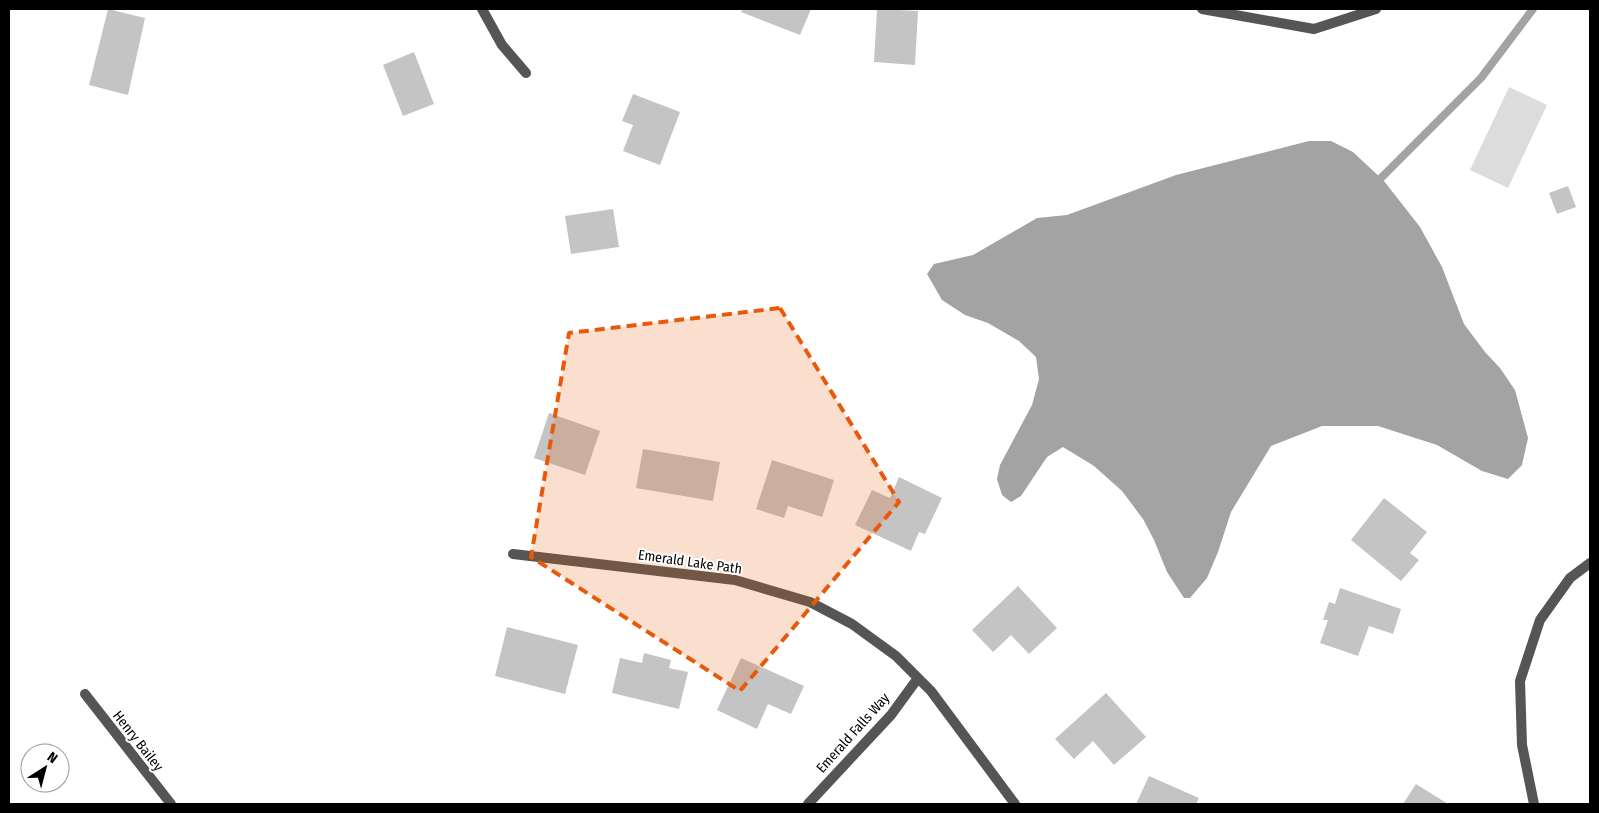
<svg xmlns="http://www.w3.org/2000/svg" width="1599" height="813" viewBox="0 0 1599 813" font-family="'Fira Sans Condensed',sans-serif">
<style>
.green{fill:#dcdcdc}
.water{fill:#a3a3a3}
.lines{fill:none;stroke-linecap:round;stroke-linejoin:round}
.stream{stroke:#a3a3a3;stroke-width:8}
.building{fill:#c4c4c4}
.minor{stroke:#555;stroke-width:10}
.marked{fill:#e8590c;fill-opacity:0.2;stroke:#e8590c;stroke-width:4;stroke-dasharray:10 6;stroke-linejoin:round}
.labels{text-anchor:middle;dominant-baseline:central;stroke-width:4;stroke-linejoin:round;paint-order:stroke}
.street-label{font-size:14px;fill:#000;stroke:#fff}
</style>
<rect width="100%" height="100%" fill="#fff"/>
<path class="green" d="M1509 87 1547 105 1508 188 1470 170Z"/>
<path class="water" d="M1309 141H1331L1353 152 1384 181 1420 227 1442 267 1464 324 1485 352 1500 368 1515 390 1528 438 1522 465 1508 479 1482 471 1437 445 1378 426H1322L1271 446 1231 512 1218 552 1207 578 1190 598H1184L1167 572 1154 540 1143 519 1122 491 1094 466 1063 447 1047 457 1021 496 1011 502 1002 495 997 479 1000 465 1032 405 1039 379 1036 357 1019 341 988 323 965 315 942 300 927 274 934 264 973 255 1037 218 1067 215 1176 175Z"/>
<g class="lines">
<path class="stream" d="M1381 178 1481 78 1533 9"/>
</g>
<path class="building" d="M108 9 145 18 128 95 89 85Z
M743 9H811L800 35 741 12Z
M877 9 918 11 915 65 874 62Z
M414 52 434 104 403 116 383 65Z
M633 94 680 112 660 165 623 151 633 125 622 121Z
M1568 186 1576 207 1557 214 1549 193Z
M613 209 619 247 571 254 565 216Z
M549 413 600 431 585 475 534 458Z
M643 449 720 462 713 501 636 488Z
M772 460 834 480 822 517 788 506 784 518 756 509Z
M899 477 942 498 925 534 919 532 911 551 855 525 872 490 890 498Z
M1384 498 1427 532 1410 553 1419 560 1401 581 1351 540Z
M1018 586 1057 628 1029 654 1011 635 993 652 972 630Z
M1340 588 1401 609 1393 634 1369 626 1358 656 1320 643 1328 620H1323L1329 602 1335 604Z
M507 627 578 645 565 694 495 676Z
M644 653 671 660 669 668 688 672 679 709 612 693 620 658 642 663Z
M741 658 804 686 791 714 768 704 757 729 717 710Z
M1106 693 1146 737 1114 765 1093 741 1074 759 1055 739Z
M1149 776 1199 798 1196 804H1136Z
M1416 784 1448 804H1403Z"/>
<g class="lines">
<path class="minor" d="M482 9 502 45 526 73
M1202 9 1314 29 1376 9
M513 554 735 580 810 602 852 624 896 656 931 691 1015 804
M85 694 171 804
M808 804 891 715 918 678
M1534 804 1522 745 1520 681 1540 620 1570 578 1590 563"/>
</g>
<path class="marked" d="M780 308 899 502 740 691 531 557 569 333Z"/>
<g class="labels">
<g class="street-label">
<text transform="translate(690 562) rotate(8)">Emerald Lake Path</text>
<text transform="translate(853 733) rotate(-48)">Emerald Falls Way</text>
<text transform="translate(138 741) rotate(52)">Henry Bailey</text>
</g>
</g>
<rect width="1599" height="813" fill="none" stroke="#000000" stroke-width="20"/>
<g transform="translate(45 768) rotate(36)"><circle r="24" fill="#ffffff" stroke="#999999"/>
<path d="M0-4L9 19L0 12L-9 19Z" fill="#000000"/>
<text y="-8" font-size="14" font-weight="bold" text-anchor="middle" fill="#000000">N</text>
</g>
</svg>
